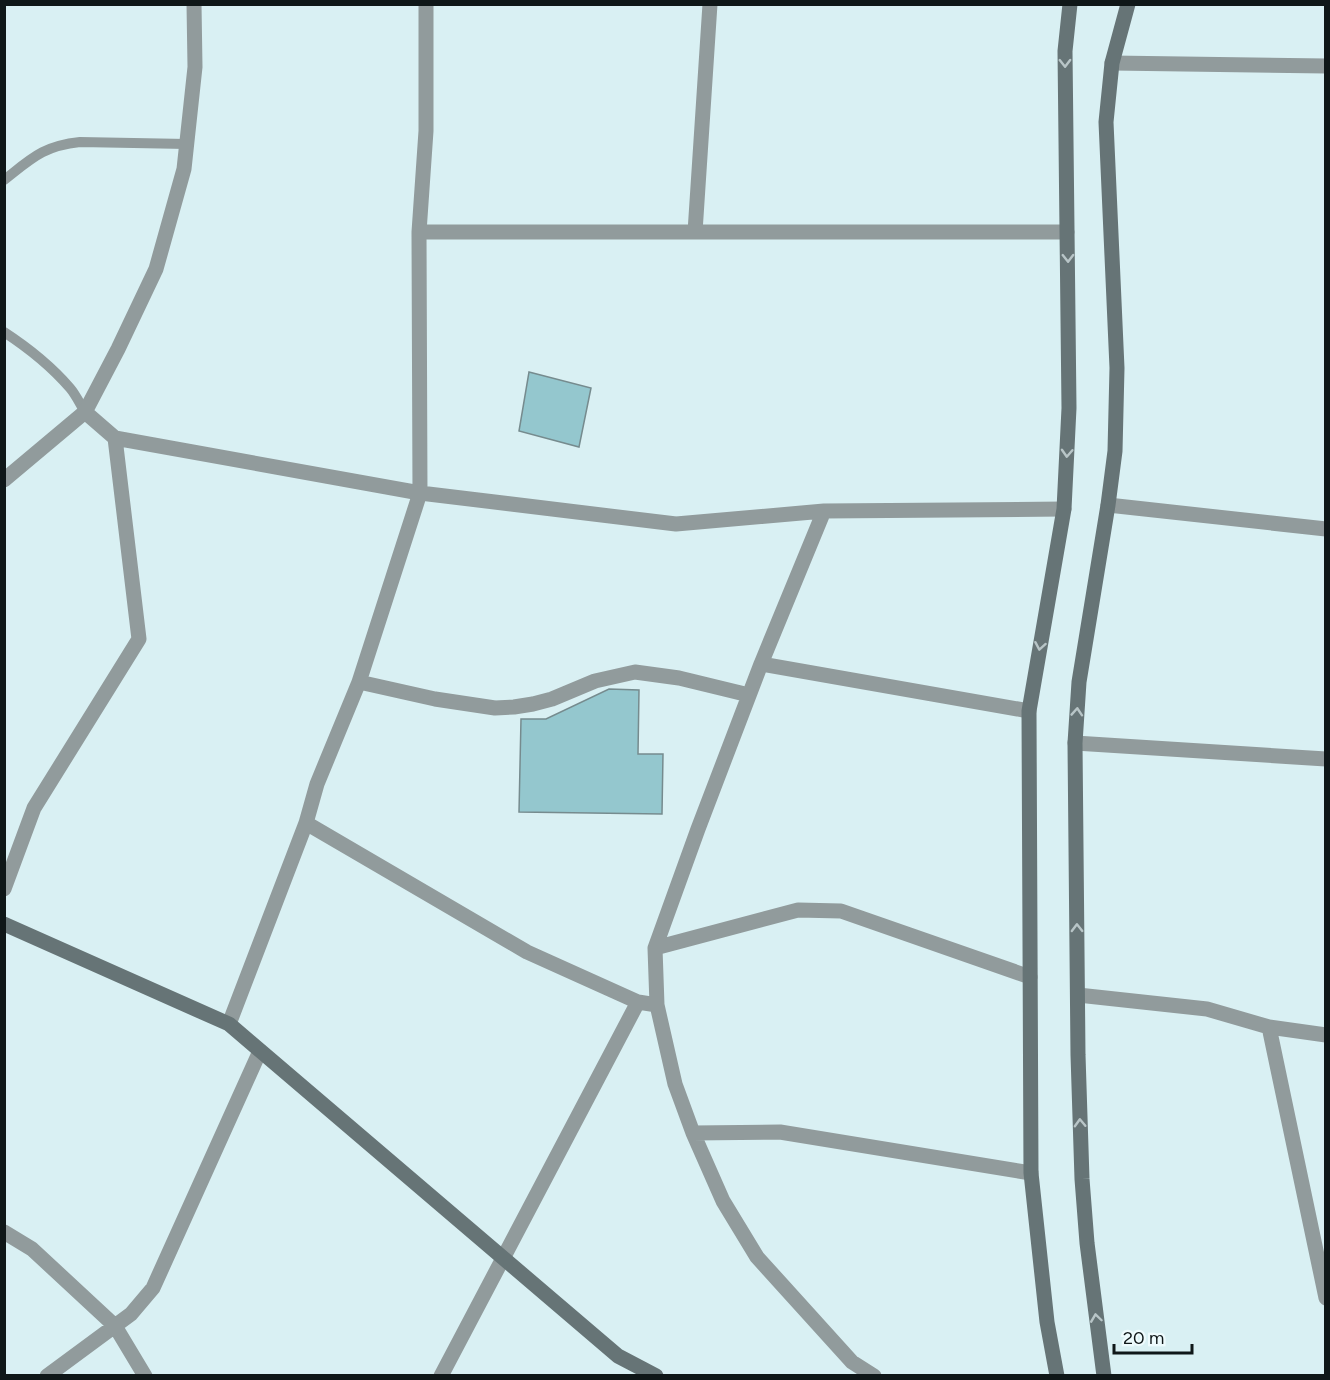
<svg xmlns="http://www.w3.org/2000/svg" width="1330" height="1380" viewBox="0 0 1330 1380" font-family="Figtree,sans-serif">
<style>
.building{fill:#94c7ce;stroke:#768b8e;stroke-width:1.5}
.lines{fill:none;stroke-linecap:round;stroke-linejoin:round}
.lane{stroke:#919b9c;stroke-width:10}
.street{stroke:#919b9c;stroke-width:15}
.secondary{stroke:#667476;stroke-width:15}
.oneway{stroke:#b8c5c7}
</style>
<rect width="100%" height="100%" fill="#d9f0f3"/>
<path class="building" d="M529 372 591 388 579 447 519 431Z
M609 689 639 690 638 754H663L662 814 519 812 521 719H546Z"/>
<g class="lines">
<path class="lane" d="M4 180C32 158 43 146 80 142L187 144
M4 332C27 347 51 366 70 388 76 395 80 404 85 412"/>
<path class="street" d="M426 4V131L419 232 420 493 359 682 317 784 306 823 527 952 638 1002 657 1005
M1112 63 1326 66
M419 232H1067
M695 232 710 4
M85 412 118 349 156 269 184 169 195 67 194 4
M4 480 85 412 115 438 420 493 676 524 824 511 1064 509
M1108 505 1326 529
M824 511 761 664 698 829 655 948 657 1005 675 1084 693 1133 723 1201 757 1257 852 1362 874 1376
M761 664 1029 711
M359 682 435 699 495 708 514 707 533 704 552 699 595 681 635 672 679 678 749 695
M1075 743 1326 759
M4 889 34 808 139 639 115 438
M655 948 798 910 841 911 1030 977
M1078 995 1207 1009 1269 1027 1326 1035
M229 1024 306 823
M1269 1027 1326 1298
M693 1133 780 1132 1031 1173
M4 1232 32 1249 115 1326 145 1376
M47 1376 131 1314 153 1288 260 1051
M441 1376 638 1002"/>
<path class="secondary" d="M4 924 229 1024 618 1356 656 1376
M1057 1376 1047 1322 1031 1173 1029 711 1064 509 1069 408 1065 51 1070 4
M1104 1376 1087 1243 1082 1179 1078 1055 1075 743 1079 682 1108 505 1115 451 1117 368 1106 122 1112 63 1128 4"/>
</g>
<defs><path id="oneway-chevron" d="M-2-3.5L2.5 0L-2 3.5" fill="none" stroke-width="1.6" stroke-linecap="round" stroke-linejoin="round" transform="scale(1.5)"/></defs>
<g class="oneway">
<use href="#oneway-chevron" transform="translate(1065 63) rotate(89)"/>
<use href="#oneway-chevron" transform="translate(1068 258) rotate(89)"/>
<use href="#oneway-chevron" transform="translate(1067 453) rotate(93)"/>
<use href="#oneway-chevron" transform="translate(1040 646) rotate(100)"/>
<use href="#oneway-chevron" transform="translate(1077 712) rotate(-86)"/>
<use href="#oneway-chevron" transform="translate(1077 928) rotate(-91)"/>
<use href="#oneway-chevron" transform="translate(1080 1123) rotate(-92)"/>
<use href="#oneway-chevron" transform="translate(1096 1318) rotate(-98)"/>
</g>
<rect width="1330" height="1380" fill="none" stroke="#0f1718" stroke-width="12"/>
<path d="M1114 1344v9h78v-9" fill="none" stroke="#0f1718" stroke-width="3"/>
<text x="1123" y="1344" font-size="18" fill="#0f1718" stroke="#eefbfd" stroke-width="4.5" paint-order="stroke">20 m</text>
</svg>
